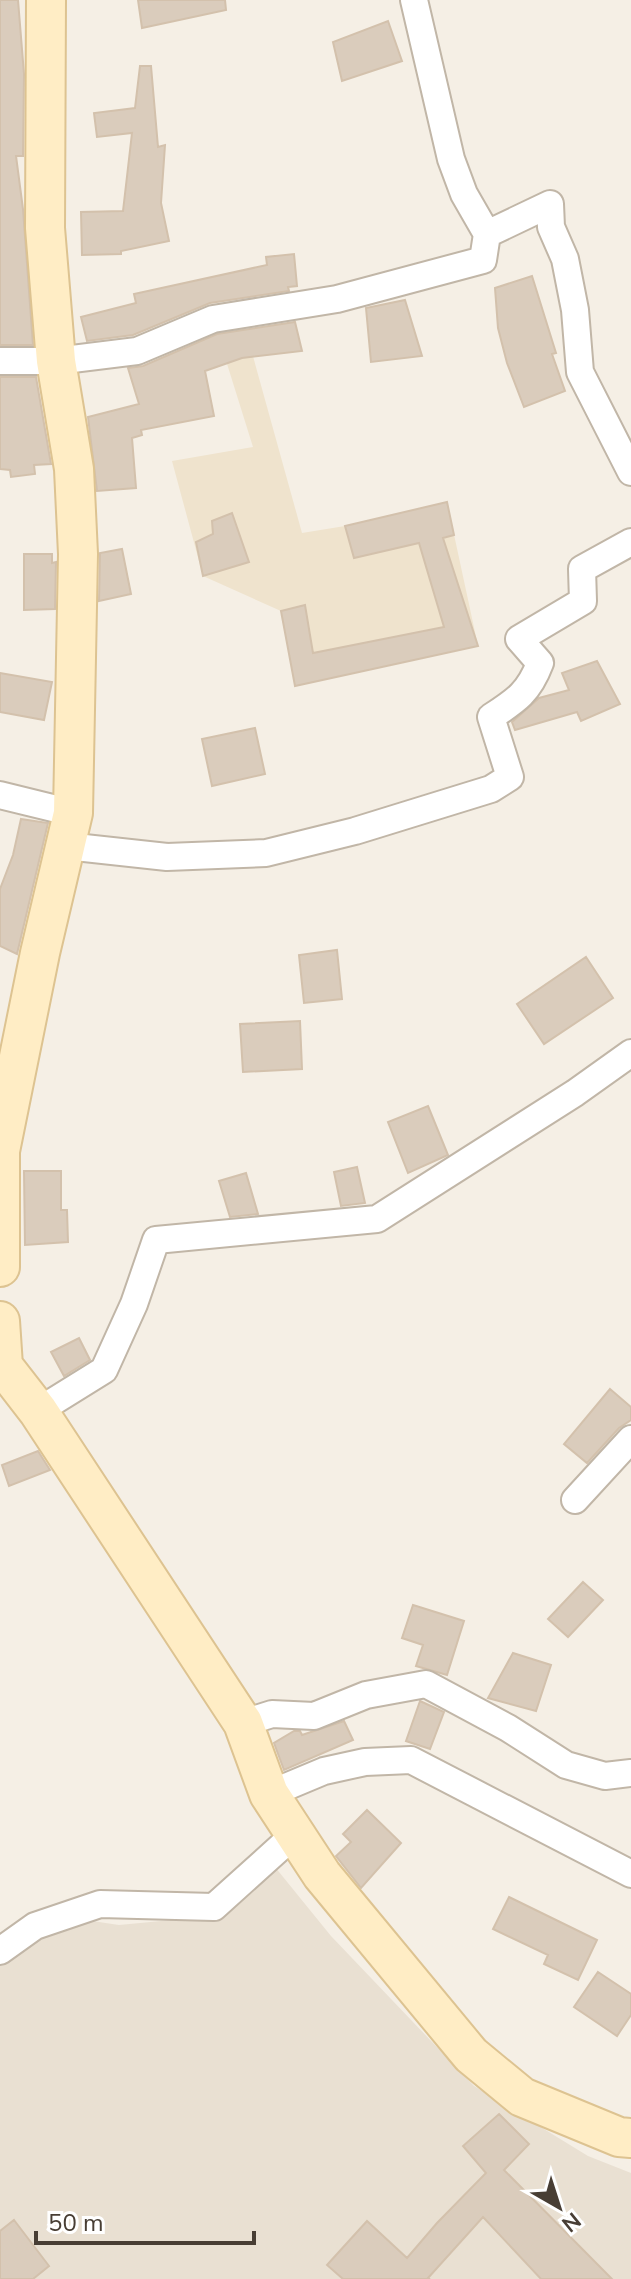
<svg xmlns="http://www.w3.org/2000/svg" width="631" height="2279" viewBox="0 0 631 2279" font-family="'Nunito Sans',sans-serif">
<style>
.residential{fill:#e9e0d2}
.education{fill:#efe3cd}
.building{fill:#daccbc;stroke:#d3c1ac;stroke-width:2}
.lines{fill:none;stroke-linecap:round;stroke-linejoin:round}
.street-casing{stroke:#c1b6a7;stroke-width:30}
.secondary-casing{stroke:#ddc391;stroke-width:42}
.street{stroke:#fff;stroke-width:26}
.secondary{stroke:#ffedc5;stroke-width:38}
</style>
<rect width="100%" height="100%" fill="#f5efe5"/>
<path class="residential" d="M262 1851 331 1936 474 2086 588 2156 631 2173V2279H0V1952L52 1915 119 1925 182 1919 224 1904Z"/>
<path class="education" d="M241 313 302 533 345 526 447 502 478 646 295 686 281 611 203 576 172 461 253 447 213 319Z"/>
<path class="building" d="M0 0H18L24 74 23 156H16L23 209 33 345H0Z
M138 0H225L226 10 142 28Z
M388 21 402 61 342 81 333 42Z
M140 66H151L158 147 165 145 161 203 169 241 121 251V254L82 255 81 212 123 211 132 133 97 137 94 113 135 108Z
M294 254 297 286 288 287 289 291 210 303 133 335 87 341 81 317 136 303 134 294 267 265 266 257Z
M532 276 556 353 552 354 565 391 524 407 507 363 498 328 495 288Z
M405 300 422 356 371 362 366 308Z
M295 322 302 351 242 358 205 371 214 416 141 430 142 435 132 438 136 488 97 491 88 417 139 404 128 368 143 366 217 334Z
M0 377H36L51 464 34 465 35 474 11 477 10 470 0 469Z
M447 502 454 535 443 538 478 646 295 686 281 611 305 605 313 653 444 627 419 543 354 558 345 526Z
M232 513 249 562 203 576 196 542 213 534 212 521Z
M122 549 131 594 99 601 100 553Z
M24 554H52V563L56 562 55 609 24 610Z
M597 661 620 704 581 721 577 712 515 730 512 722 539 698 569 690 562 673Z
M0 673 52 682 44 720 0 712Z
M255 728 265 774 212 786 202 739Z
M21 819 48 823 17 954 0 946V889L13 855Z
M337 950 342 999 304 1003 299 955Z
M586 957 613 998 544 1044 517 1004Z
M300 1021 302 1069 243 1072 240 1024Z
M428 1106 448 1155 408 1173 388 1122Z
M357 1167 365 1203 341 1206 334 1172Z
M24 1171H61V1210H67L68 1242 25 1245Z
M246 1173 258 1214 230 1217 219 1181Z
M79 1338 90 1360 64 1376 51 1352Z
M610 1389 631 1407V1420L619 1428 587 1463 564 1444Z
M38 1451 50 1470 9 1486 2 1465Z
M583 1582 603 1600 568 1637 548 1619Z
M413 1605 464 1621 447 1675 416 1666 423 1645 402 1638Z
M513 1653 551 1665 536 1711 488 1698Z
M420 1701 444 1712 430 1749 406 1741Z
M344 1721 353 1740 284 1770 274 1743 294 1731H300L302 1735Z
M367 1810 401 1843 361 1888 336 1856 351 1842 343 1834Z
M509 1897 597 1940 578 1980 544 1964 548 1955 493 1929Z
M598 1972 631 1994V2015L617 2036 574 2007Z
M499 2114 529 2144 504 2170 612 2279H541L483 2217 428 2278 430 2279H343L327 2265 367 2221 407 2258 437 2223 486 2173 463 2146Z
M14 2220 49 2266 33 2279H0V2231Z"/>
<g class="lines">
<defs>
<path id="street" d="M414 0 451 159 464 194 487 234 550 204 551 227 565 259 575 310 580 372 631 472
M0 361H56L137 351 213 319 337 299 483 260 487 234
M0 795 73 813
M66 846 167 857 266 853 355 831 491 789 510 777 491 717C517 700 529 692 540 663L519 639 583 601 582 569 631 542
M38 1411 104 1370 134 1304 156 1240 377 1219 575 1093 631 1053
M575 1500 631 1439
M243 1723 272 1714 314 1716 366 1695 426 1684 508 1728 566 1765 605 1776 631 1773
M269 1794 324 1771 365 1762 411 1760 631 1874
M0 1951 35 1926 100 1904 214 1907 295 1834"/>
<path id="secondary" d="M0 1267V1151L40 953 73 813 78 554 74 469 56 361 45 228 46 0
M0 1321 3 1366 38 1411 243 1723 269 1794 322 1875 471 2055 522 2097 619 2137 631 2138"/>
</defs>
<use href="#street" class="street-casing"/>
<use href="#secondary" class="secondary-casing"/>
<use href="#street" class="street"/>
<use href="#secondary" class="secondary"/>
</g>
<g transform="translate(559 2207) rotate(141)" stroke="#ffffff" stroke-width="6" paint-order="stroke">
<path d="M0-6L14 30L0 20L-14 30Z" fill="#483e34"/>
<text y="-12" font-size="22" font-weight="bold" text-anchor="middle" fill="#483e34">N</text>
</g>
<path d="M36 2231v12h218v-12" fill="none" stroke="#483e34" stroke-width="4"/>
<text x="48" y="2231" font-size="24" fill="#483e34" stroke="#ffffff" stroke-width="6" paint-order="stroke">50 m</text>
</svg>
